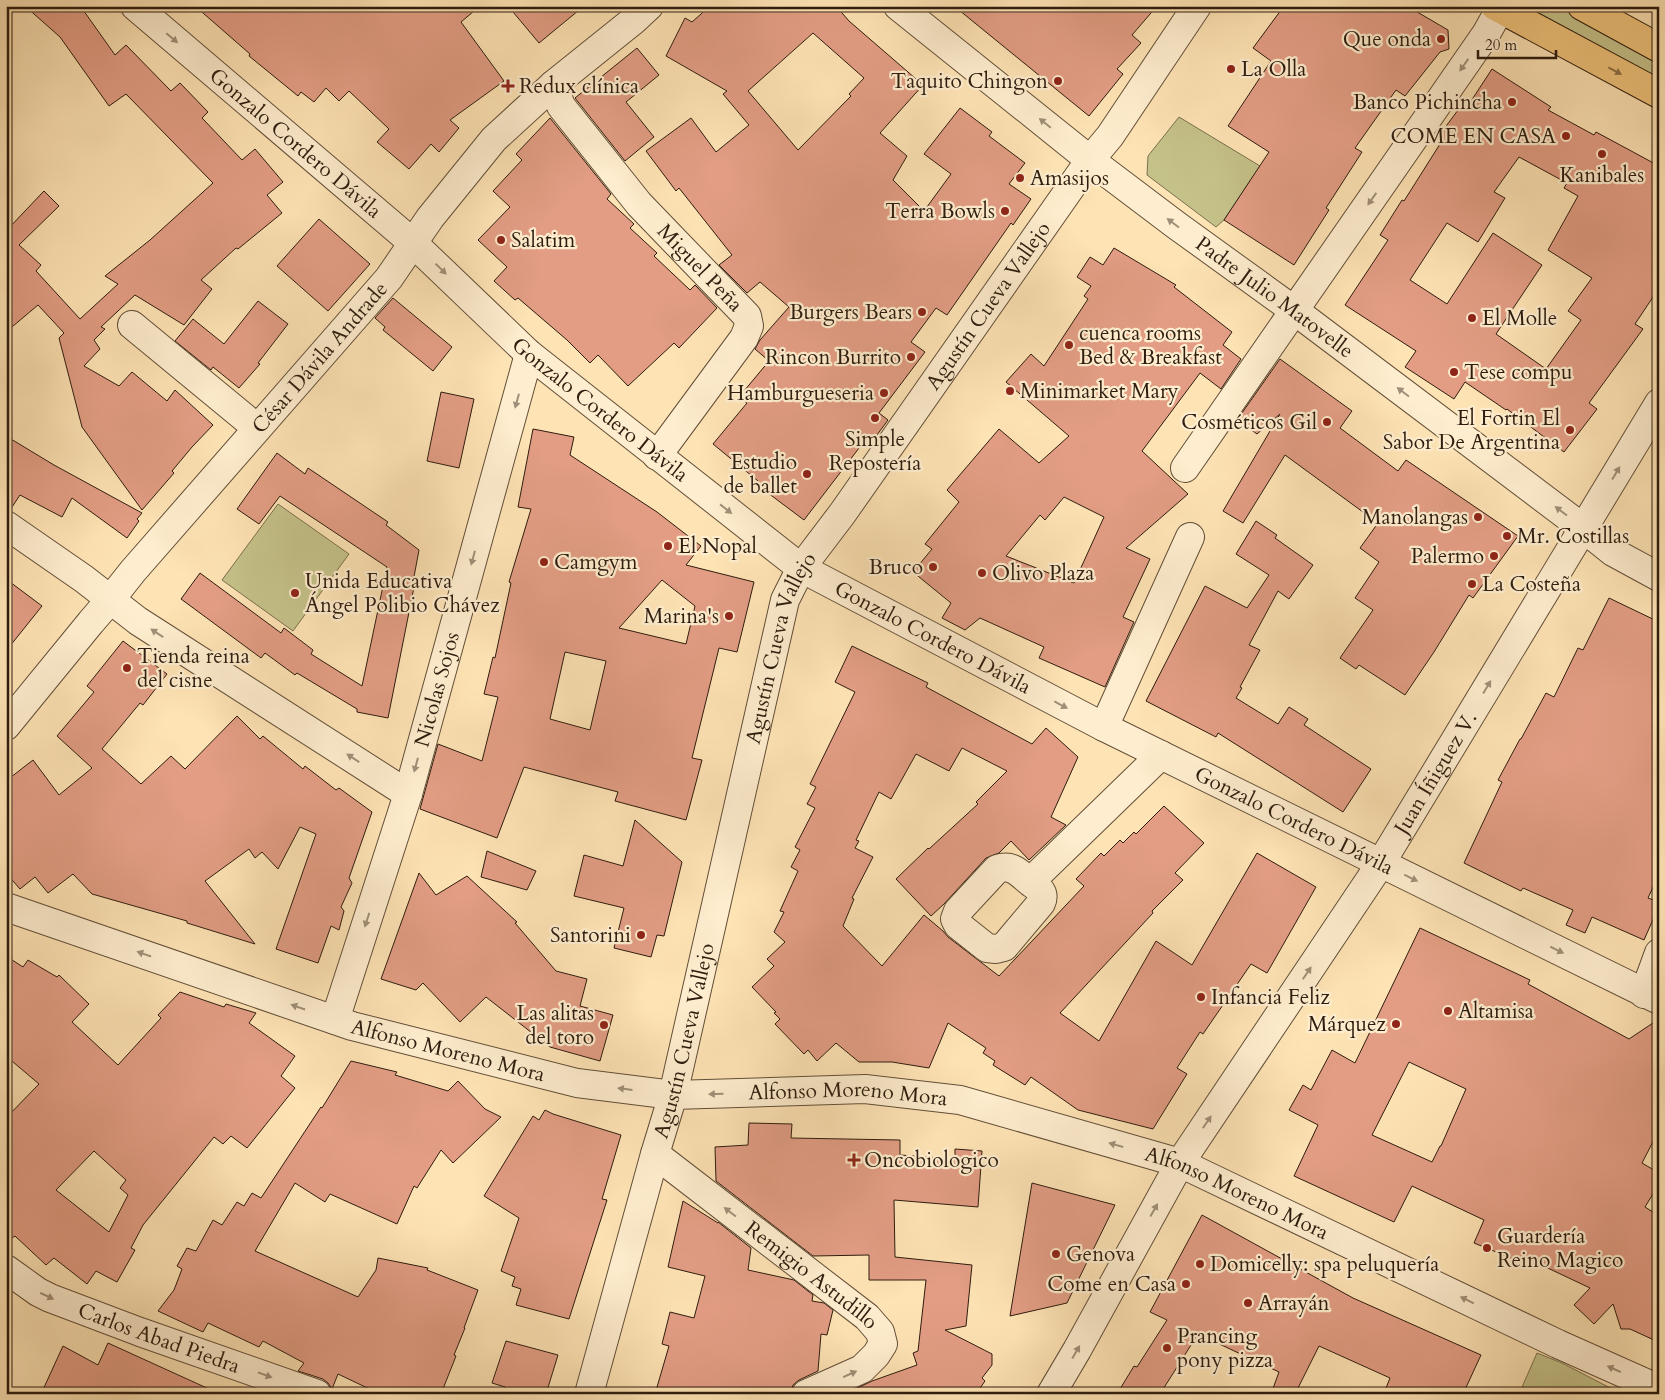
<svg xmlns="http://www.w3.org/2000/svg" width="1665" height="1400" viewBox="0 0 1665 1400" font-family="Cardo,serif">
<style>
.green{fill:#c5c289;stroke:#7a6f4c}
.building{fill:#e29d84;stroke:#2e1c0e;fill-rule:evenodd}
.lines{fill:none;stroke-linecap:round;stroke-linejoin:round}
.minor-casing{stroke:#624e38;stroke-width:30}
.major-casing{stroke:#2e1c0e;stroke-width:30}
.minor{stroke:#feedce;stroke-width:28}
.major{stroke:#efc27a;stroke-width:28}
.oneway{fill:#a08f78}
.oneway2{fill:#8e6f44}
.poi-dot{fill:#8f2418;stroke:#feedce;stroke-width:2}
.labels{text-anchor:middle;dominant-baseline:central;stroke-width:4.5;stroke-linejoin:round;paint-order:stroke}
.poi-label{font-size:21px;fill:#2e1c0e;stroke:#feedce;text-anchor:start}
.street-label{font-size:21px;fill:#2e1c0e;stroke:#feedce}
</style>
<rect width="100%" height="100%" fill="#fee3b4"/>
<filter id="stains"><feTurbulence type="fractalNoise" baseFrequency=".004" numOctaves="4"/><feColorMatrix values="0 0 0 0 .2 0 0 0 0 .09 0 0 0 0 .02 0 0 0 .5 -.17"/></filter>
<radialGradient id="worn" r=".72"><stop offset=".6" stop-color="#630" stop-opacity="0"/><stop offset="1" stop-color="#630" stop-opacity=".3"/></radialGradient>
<path class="green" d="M1503 6H1573L1659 53V89Z
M1179 117 1260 166 1224 220 1216 227 1147 175 1148 156Z
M278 504 349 554 293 631 222 580Z
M1537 1353 1562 1363 1622 1394H1519Z"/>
<path class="building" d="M25 6H78L86 14 115 55 126 45 171 91 180 83 208 112 202 118 242 160 255 149 283 182 267 195 282 213 238 249 236 248 201 280 212 289 184 325 135 295 101 327 105 329 94 340 100 349 84 366 119 386 132 372 167 401 175 390 213 425 192 447 172 471 174 473 142 510 82 427 59 338 64 333 38 305 6 332V231L44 191 59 206 19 245 41 265 36 271 80 319 118 284 105 276 150 240 213 183 126 94 109 106 60 37Z
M195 6H480L461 22 504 81 450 120 459 128 439 152 431 144 409 169 377 142 389 129 349 91 339 101 326 88 314 102 301 92 298 96 249 56 250 54Z
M508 6H584L539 43Z
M710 6H836L849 21 923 85 880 133 907 156 893 180 924 211 951 174 924 154 960 108 992 132 989 136 1025 163 1009 184 1031 199 1013 225 1011 223 947 315 936 308 911 342 925 352 879 413 888 420 874 439 869 435 804 520 756 484 758 481 713 444 747 403 739 397 769 361 755 349 760 340 789 307 760 282 747 293 719 265 732 255 679 188 676 191 646 151 691 118 716 152 749 125 723 94 727 91 666 56 685 18 692 22ZM813 33 864 78 849 94 851 96 798 150 748 91Z
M954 6H1157L1132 35 1141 43 1117 69 1123 74 1089 116Z
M1284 6H1407L1448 30 1449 49 1440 52 1405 96 1396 90 1355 148 1362 152 1326 208 1329 210 1294 265 1224 220 1269 152 1228 126 1271 61 1253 48Z
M637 48 659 75 626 102 654 137 625 161 575 98Z
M1492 69 1551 107 1548 110 1594 135 1596 132 1659 166V288L1635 324 1643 329 1589 403 1597 409 1564 452 1507 409 1506 410 1465 382 1454 399 1405 367 1416 351 1345 305 1388 240 1380 235 1402 200 1404 201 1440 144 1435 141 1467 98 1471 101ZM1519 157 1567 183 1564 188 1578 196 1548 250 1592 278 1568 311 1581 320 1546 369 1496 334 1542 265 1493 233 1447 304 1410 280 1447 223 1478 242 1505 198 1494 192Z
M550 118 611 194 607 199 634 224 630 228 657 253 654 256 690 290 695 285 717 308 679 348 674 343 628 386 598 355 590 363 567 340 518 298 515 300 494 281 507 267 478 240 510 207 493 191 522 160 516 154Z
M319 219 370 264 328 311 277 266Z
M1114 248 1176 285 1174 287 1232 332 1223 345 1241 359 1221 389 1200 373 1142 451 1188 494 1126 548 1150 559 1123 617 1134 622 1105 687 1039 658 1044 647 980 618 965 630 942 618 951 603 913 572 932 549 925 544 959 502 947 490 999 429 1039 463 1069 436 1006 382 1031 354 1044 366 1088 299 1084 296 1091 286 1077 277 1090 257 1103 265ZM1064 497 1104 517 1074 583 1006 556 1040 515 1045 520Z
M393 298 452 347 433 371 383 330 385 327 375 318Z
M258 301 288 324 258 363 260 364 239 388 213 367 211 370 175 341 193 319 224 344Z
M1280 359 1352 411 1340 428 1398 471 1406 460 1518 536 1473 598 1469 595 1434 652 1405 695 1359 665 1356 669 1340 658 1373 610 1355 598 1379 562 1360 548 1378 523 1285 455 1243 523 1223 511 1280 414 1257 434 1237 420Z
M441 392 474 399 459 468 427 461Z
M533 429 574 437 570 455 657 512 701 546 686 565 754 582 737 652 719 648 692 758 702 760 686 820 615 801 618 792 524 767 497 838 420 809 438 744 482 761 498 697 484 694 493 657 495 658 511 583 509 582 531 509 518 507ZM662 580 695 606 686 644 619 628ZM565 652 606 661 590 730 550 719Z
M6 436 54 465 142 513 137 519 139 521 127 538 72 498 62 517 20 495 10 510H6Z
M277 453 305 474 308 468 388 522 386 525 419 550 413 582H415L388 718 357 712V709L297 673 295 675 265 653 261 658 181 599 200 573 281 633 284 628 313 650 311 654 362 686 387 567 280 496 259 524 237 509Z
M1256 521 1277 535 1275 538 1313 565 1289 599 1278 591 1249 645 1260 650 1240 687 1242 688 1236 698 1278 724 1289 707 1308 719 1304 725 1371 769 1343 812 1218 733 1216 737 1146 701 1205 586 1247 608 1269 575 1236 554Z
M6 579 42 606 6 651Z
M1609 598 1659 622V874L1648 898 1659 902V906L1644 940 1592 917 1585 933 1566 925 1573 910 1523 888 1521 891 1464 863 1502 782 1498 780 1520 739H1521L1546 693 1554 697 1578 648 1583 650Z
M123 641 167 674 143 705 140 703 102 749 141 784 171 756 185 769 237 716 260 739 263 736 303 769 305 766 336 790 339 788 372 812 349 878 352 883 341 907 344 911 339 930 331 926 318 963 276 949 316 834 300 827 278 869 262 852 255 858 249 849 205 881 255 944 187 923V921L92 894 73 874 48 893 35 877 20 889 6 873V781L33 760 59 795 92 768 57 736 94 692 87 686Z
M852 646 928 683 926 687 1032 744 1046 728 1078 757 1051 817 1066 825 1029 860 1011 841 999 853 986 858 944 904 931 916 896 879 928 848 929 849 978 804 976 802 1007 771 962 748 949 771 916 754 891 799 879 792 856 840 859 841 855 848 873 857 852 898 854 899 843 926 882 966 924 915 943 931 948 937 999 976 1084 886 1076 879 1101 853 1104 856 1120 840 1123 843 1134 832 1136 834 1164 806 1204 843 1175 873 1183 880 1152 911 1153 913 1060 1013 1099 1041 1156 941 1192 965 1257 853 1316 887 1267 973 1251 964 1203 1034 1200 1032 1177 1068 1187 1074 1153 1129 1078 1110 1031 1077 1025 1085 993 1065 995 1061 983 1053 986 1048 948 1023 929 1068 892 1062H859L836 1043 817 1061 808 1050 804 1054 775 1024 780 1019 774 1013 776 1012 752 987 774 966 767 959 785 942 774 932 784 912 780 911 798 871 791 867 800 850 795 847 815 808 807 804 816 787 810 784 855 692 835 682Z
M635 820 682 862 664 936 657 935 651 957 614 948 624 908 574 896 584 855 623 866Z
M487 851 536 871 527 890 481 877Z
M419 873 436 895 467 876 517 922 515 923 556 971 587 979 580 1006 613 1015 600 1061 550 1047 486 997 460 1022 423 983 416 990 381 979Z
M1420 928 1530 980 1528 984 1629 1039 1659 1019V1130L1642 1163 1659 1173V1184L1645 1207 1659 1216V1328L1654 1340 1630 1329H1621L1613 1304 1594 1324 1574 1305 1590 1288 1535 1262 1533 1267 1474 1243 1484 1220 1412 1186 1394 1222 1294 1176 1318 1125 1289 1110 1303 1085 1311 1090 1332 1050 1355 1063ZM1409 1062 1466 1089 1441 1146H1440L1432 1162 1372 1135Z
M6 956 23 967 28 960 57 977 59 975 89 1004 72 1022 118 1065 161 1018 158 1015 180 992 224 1007 226 1004 256 1013 249 1023 295 1056 281 1076 295 1088 247 1148 231 1136 223 1144 214 1137 143 1225 131 1248 135 1250 117 1282 96 1271 87 1284 54 1258 46 1265 15 1236 6 1242V1118L39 1084 6 1056ZM94 1151 126 1180 120 1188 128 1195 109 1232 56 1190Z
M351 1061 397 1072 395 1075 448 1091 458 1081 485 1109 501 1117 453 1163 441 1150 417 1188 414 1186 397 1224 330 1194 325 1202 295 1183 255 1251 358 1297 376 1270 378 1258 428 1268 427 1270 478 1290 464 1328H465L454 1355 456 1356 441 1394H380L338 1374 332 1389 328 1383 323 1379 298 1371 304 1363 263 1341 259 1347 208 1323 203 1332 158 1311 174 1290 182 1269 177 1266 187 1248 196 1251 213 1220 222 1225 237 1202 244 1206 252 1193 261 1198 321 1107 322 1108Z
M545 1110 553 1114 621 1135 602 1199 607 1200 569 1319 516 1305 521 1289 512 1286 515 1277 501 1271 519 1218 484 1196 533 1116 539 1120Z
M749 1123 792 1124 791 1138 900 1140V1155L955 1159V1149L982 1151 978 1207 894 1200 895 1257 972 1265 966 1326 945 1330 992 1354V1365L982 1378 985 1381 976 1394H845L872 1381 917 1365 913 1353 918 1351 926 1280H869V1255L813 1256 716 1181 715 1147 748 1145Z
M1032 1183 1115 1205 1067 1303 1010 1316Z
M683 1201 718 1223V1222L751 1248 748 1270 794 1280 813 1295 812 1301 824 1303 833 1310 827 1335 821 1334 818 1371 799 1380 793 1385 791 1394H655L669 1346 662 1344 670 1312 694 1318 705 1276 668 1267Z
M1202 1215 1353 1298 1481 1355 1463 1394H1399L1386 1388 1390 1378 1319 1346 1295 1394H1271L1279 1372 1198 1334 1160 1394H1117L1134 1366 1137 1367 1167 1320 1150 1312Z
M506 1341 558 1355 546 1394H503L505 1387 492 1383Z
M108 1343 220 1394H41L63 1346 98 1365Z"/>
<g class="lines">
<defs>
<g id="minor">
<path id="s1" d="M135 6 413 243 529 354 801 568 1104 727 1659 1000"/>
<path id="s2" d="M898 6 1090 160 1176 225 1295 311 1583 528 1613 552 1659 577"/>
<path id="s3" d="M553 85 561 106 639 204 747 316 749 326 744 338 657 456"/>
<path d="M132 325 257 428"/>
<path d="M1185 468 1486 34 1500 9"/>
<path d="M6 525 84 579 138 621 408 794"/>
<path id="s4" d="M6 726 91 622 110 600 133 571 389 278 430 218 494 139 553 85 634 20 649 6"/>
<path d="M1104 727 1190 537"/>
<path d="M1030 882C1019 873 1013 864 997 869L958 911 955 919 958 925 987 948 996 949 1004 947 1041 903C1046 892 1038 888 1030 882L1161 755"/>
<path id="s5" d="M6 907 352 1026 577 1083 673 1095 865 1089 960 1100 1180 1163 1558 1344 1659 1389"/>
<path d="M1644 994 1659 953"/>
<path id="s6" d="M335 1020 408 794 529 354"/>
<path id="s7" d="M655 1154 867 1317 880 1332 883 1344 876 1355 862 1369 806 1394"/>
<path id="s8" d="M6 1269 38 1292 50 1298 140 1332 317 1394"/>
<path id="s9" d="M589 1394 655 1154 673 1095 785 600 801 568 842 514 1090 160 1110 136 1197 6"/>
<path id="s10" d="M1051 1394 1077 1350 1180 1163 1381 863 1659 403"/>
</g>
<path id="major" d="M1495 6 1659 94
M1582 6 1659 48"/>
</defs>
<use href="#minor" class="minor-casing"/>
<use href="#major" class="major-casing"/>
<use href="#minor" class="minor"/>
<use href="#major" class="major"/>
</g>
<defs><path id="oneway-solid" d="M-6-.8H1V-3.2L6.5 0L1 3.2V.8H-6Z" transform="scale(1.25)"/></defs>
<g class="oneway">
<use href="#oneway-solid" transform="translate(172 38) rotate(40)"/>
<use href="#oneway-solid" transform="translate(1464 65) rotate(125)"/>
<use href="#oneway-solid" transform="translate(1045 123) rotate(-141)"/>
<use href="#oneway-solid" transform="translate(1372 199) rotate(125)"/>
<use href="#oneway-solid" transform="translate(1173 223) rotate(-143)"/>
<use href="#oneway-solid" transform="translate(441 269) rotate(44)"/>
<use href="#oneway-solid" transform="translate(1403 392) rotate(-143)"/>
<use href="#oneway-solid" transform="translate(517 401) rotate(105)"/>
<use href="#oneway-solid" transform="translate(1616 473) rotate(-59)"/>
<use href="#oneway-solid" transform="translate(726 509) rotate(38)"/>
<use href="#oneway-solid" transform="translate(1561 511) rotate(-143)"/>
<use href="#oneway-solid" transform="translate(473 558) rotate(105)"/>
<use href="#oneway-solid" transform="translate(157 633) rotate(-147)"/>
<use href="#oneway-solid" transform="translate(1487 687) rotate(-59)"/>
<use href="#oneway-solid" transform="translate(1061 705) rotate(28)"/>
<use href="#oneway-solid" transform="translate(353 758) rotate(-147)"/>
<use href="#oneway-solid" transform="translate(416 765) rotate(105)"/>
<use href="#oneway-solid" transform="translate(1411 878) rotate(26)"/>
<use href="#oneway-solid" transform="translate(367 920) rotate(108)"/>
<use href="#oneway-solid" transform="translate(1557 950) rotate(26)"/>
<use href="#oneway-solid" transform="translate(144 954) rotate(-161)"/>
<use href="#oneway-solid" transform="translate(1307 973) rotate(-56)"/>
<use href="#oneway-solid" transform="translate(298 1007) rotate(-161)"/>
<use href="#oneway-solid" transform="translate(625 1089) rotate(-173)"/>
<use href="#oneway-solid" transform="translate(716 1094) rotate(178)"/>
<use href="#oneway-solid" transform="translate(1207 1122) rotate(-56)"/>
<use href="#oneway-solid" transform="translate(1116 1145) rotate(-164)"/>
<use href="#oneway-solid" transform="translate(1154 1210) rotate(-61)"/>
<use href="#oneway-solid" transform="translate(730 1212) rotate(-143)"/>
<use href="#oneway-solid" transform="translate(47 1296) rotate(25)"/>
<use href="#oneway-solid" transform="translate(1467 1300) rotate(-154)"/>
<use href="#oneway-solid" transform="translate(1076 1352) rotate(-60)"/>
<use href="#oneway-solid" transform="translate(1614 1369) rotate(-156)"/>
<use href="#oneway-solid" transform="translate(850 1374) rotate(-24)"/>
<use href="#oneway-solid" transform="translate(265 1375) rotate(20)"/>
</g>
<use class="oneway2" href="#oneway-solid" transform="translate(1615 71) rotate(28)"/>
<g class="poi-dot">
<circle cx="1441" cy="39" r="5"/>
<circle cx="1231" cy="69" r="5"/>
<circle cx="1058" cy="81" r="5"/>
<path d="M505.5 78.5h5v5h5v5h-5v5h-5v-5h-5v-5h5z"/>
<circle cx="1512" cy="102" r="5"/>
<circle cx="1566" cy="136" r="5"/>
<circle cx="1602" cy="154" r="5"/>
<circle cx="1020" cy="178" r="5"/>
<circle cx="1005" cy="211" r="5"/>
<circle cx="501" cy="240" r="5"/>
<circle cx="922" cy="312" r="5"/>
<circle cx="1472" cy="318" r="5"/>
<circle cx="1069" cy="345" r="5"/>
<circle cx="911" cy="357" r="5"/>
<circle cx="1454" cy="372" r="5"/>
<circle cx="1010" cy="391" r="5"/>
<circle cx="884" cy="393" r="5"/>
<circle cx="875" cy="418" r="5"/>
<circle cx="1327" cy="422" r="5"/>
<circle cx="1570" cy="430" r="5"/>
<circle cx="807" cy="474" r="5"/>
<circle cx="1478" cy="517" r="5"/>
<circle cx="1507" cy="536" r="5"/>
<circle cx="668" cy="546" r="5"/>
<circle cx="1494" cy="556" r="5"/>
<circle cx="544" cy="562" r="5"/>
<circle cx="933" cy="567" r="5"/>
<circle cx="982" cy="573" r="5"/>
<circle cx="1472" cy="584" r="5"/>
<circle cx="295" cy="593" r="5"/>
<circle cx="729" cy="616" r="5"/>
<circle cx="127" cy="668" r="5"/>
<circle cx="641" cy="935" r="5"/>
<circle cx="1201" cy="997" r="5"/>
<circle cx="1448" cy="1011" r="5"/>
<circle cx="1396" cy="1024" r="5"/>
<circle cx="604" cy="1025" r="5"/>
<path d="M851.5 1152.5h5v5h5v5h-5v5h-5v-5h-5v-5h5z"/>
<circle cx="1487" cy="1248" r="5"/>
<circle cx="1056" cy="1254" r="5"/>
<circle cx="1200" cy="1264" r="5"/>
<circle cx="1186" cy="1284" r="5"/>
<circle cx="1248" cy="1303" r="5"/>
<circle cx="1167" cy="1348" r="5"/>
</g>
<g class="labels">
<g class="poi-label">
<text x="1431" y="39" text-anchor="end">Que onda</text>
<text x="1241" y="69">La Olla</text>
<text x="1048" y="81" text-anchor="end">Taquito Chingon</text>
<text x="519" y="86">Redux clínica</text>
<text x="1502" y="102" text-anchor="end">Banco Pichincha</text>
<text x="1556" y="136" text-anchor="end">COME EN CASA</text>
<text x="1602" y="175" text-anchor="middle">Kanibales</text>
<text x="1030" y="178">Amasijos</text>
<text x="995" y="211" text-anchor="end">Terra Bowls</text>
<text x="511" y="240">Salatim</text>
<text x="912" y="312" text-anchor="end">Burgers Bears</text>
<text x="1482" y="318">El Molle</text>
<text x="1079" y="333">cuenca rooms<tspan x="1079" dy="24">Bed &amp; Breakfast</tspan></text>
<text x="901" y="357" text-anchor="end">Rincon Burrito</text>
<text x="1464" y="372">Tese compu</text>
<text x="1020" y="391">Minimarket Mary</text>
<text x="874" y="393" text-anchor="end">Hamburgueseria</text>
<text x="1560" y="418" text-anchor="end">El Fortin El<tspan x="1560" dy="24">Sabor De Argentina</tspan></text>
<text x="1317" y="422" text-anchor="end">Cosméticos Gil</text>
<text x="875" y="439" text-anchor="middle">Simple<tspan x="875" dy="24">Repostería</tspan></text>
<text x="797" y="462" text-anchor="end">Estudio<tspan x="797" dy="24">de ballet</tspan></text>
<text x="1468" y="517" text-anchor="end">Manolangas</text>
<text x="1517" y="536">Mr. Costillas</text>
<text x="678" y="546">El Nopal</text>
<text x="1484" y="556" text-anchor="end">Palermo</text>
<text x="554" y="562">Camgym</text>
<text x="923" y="567" text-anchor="end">Bruco</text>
<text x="992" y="573">Olivo Plaza</text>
<text x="305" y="581">Unida Educativa<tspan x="305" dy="24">Ángel Polibio Chávez</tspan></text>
<text x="1482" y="584">La Costeña</text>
<text x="719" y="616" text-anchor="end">Marina's</text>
<text x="137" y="656">Tienda reina<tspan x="137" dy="24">del cisne</tspan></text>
<text x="631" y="935" text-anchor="end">Santorini</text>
<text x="1211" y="997">Infancia Feliz</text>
<text x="1458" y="1011">Altamisa</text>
<text x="594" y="1013" text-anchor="end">Las alitas<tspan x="594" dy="24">del toro</tspan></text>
<text x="1386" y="1024" text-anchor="end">Márquez</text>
<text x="864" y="1160">Oncobiologico</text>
<text x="1497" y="1236">Guardería<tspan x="1497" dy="24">Reino Magico</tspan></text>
<text x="1066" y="1254">Genova</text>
<text x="1210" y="1264">Domicelly: spa peluquería</text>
<text x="1176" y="1284" text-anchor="end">Come en Casa</text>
<text x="1258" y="1303">Arrayán</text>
<text x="1177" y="1336">Prancing<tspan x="1177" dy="24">pony pizza</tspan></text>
</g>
<g class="street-label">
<text stroke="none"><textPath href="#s1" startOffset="211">Gonzalo Cordero Dávila</textPath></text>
<text stroke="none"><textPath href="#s3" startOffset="236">Miguel Peña</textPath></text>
<text stroke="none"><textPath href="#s2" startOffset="476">Padre Julio Matovelle</textPath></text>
<text stroke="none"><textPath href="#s9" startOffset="1176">Agustín Cueva Vallejo</textPath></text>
<text stroke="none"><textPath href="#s4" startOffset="484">César Dávila Andrade</textPath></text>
<text stroke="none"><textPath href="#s1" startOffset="616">Gonzalo Cordero Dávila</textPath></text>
<text stroke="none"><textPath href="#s1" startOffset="1021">Gonzalo Cordero Dávila</textPath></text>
<text stroke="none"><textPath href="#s9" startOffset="771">Agustín Cueva Vallejo</textPath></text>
<text stroke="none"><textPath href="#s6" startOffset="346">Nicolas Sojos</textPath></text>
<text stroke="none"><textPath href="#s10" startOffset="731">Juan Íñiguez V.</textPath></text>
<text stroke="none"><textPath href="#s1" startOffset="1426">Gonzalo Cordero Dávila</textPath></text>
<text stroke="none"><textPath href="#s9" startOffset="366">Agustín Cueva Vallejo</textPath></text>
<text stroke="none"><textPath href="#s5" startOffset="465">Alfonso Moreno Mora</textPath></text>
<text stroke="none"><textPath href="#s5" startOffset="870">Alfonso Moreno Mora</textPath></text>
<text stroke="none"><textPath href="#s5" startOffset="1275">Alfonso Moreno Mora</textPath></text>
<text stroke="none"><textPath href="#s7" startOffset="198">Remigio Astudillo</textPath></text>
<text stroke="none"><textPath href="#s8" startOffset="169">Carlos Abad Piedra</textPath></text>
</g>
</g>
<rect width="1665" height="1400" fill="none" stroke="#fee3b4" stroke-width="25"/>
<rect x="8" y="8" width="1650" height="1385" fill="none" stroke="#2e1c0e" stroke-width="2.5"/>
<rect x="12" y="12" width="1640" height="1375" fill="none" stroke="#2e1c0e"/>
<path d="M1478 50v8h78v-8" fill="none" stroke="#2e1c0e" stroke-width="2.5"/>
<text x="1485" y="50" font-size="15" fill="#2e1c0e" stroke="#feedce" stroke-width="4" paint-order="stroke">20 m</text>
<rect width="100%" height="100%" filter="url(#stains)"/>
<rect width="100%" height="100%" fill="url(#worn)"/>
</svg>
